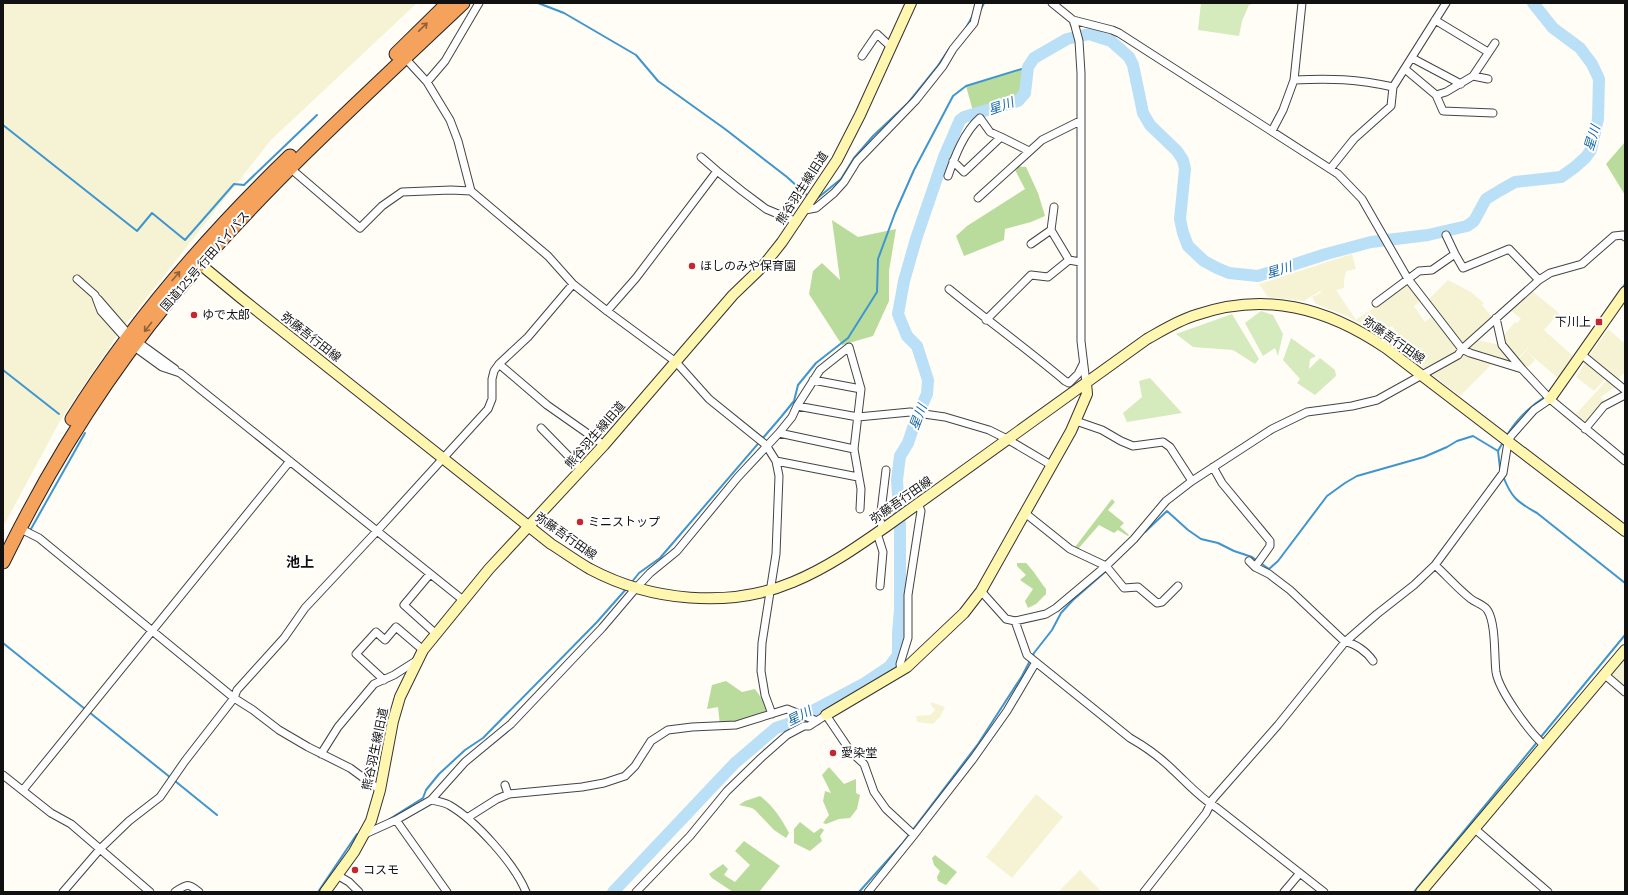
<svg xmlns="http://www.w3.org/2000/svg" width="1628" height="895" viewBox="0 0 1628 895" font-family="Bitter,'Noto Sans JP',serif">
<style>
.farmland{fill:#f6f3d4}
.green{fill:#d5ebbd}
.forest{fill:#b9dc9c}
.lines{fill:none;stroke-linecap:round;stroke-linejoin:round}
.stream{stroke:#3f96cf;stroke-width:2}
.river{stroke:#b9e0f7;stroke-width:12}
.street-casing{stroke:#444;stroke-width:9}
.secondary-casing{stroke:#333;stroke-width:12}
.highway-casing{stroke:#222;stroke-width:15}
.street{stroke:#fff;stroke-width:7}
.secondary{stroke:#fff6b0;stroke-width:10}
.highway{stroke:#f5a25d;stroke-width:13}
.oneway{stroke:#8e613b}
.poi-dot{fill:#c4262e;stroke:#fff;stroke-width:1.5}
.labels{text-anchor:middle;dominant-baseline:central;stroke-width:4;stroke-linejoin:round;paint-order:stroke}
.street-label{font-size:12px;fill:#111;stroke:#fff}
.poi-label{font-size:12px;fill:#111;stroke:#fff;text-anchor:start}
.water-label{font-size:13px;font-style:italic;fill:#1768a6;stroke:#fff}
.quarter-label{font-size:14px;font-weight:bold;fill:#111;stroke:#fff}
</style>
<rect width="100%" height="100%" fill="#fffdf5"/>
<path class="farmland" d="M3 3H417L271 140 118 334 60 421 3 527Z
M1352 254 1356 269 1346 271 1344 280V288L1336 290 1356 320 1368 311 1380 328 1382 327 1369 311 1405 284 1408 285 1421 301 1414 306 1425 322 1432 316 1457 349V352L1427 371 1412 359V356L1392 326 1383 332 1381 336 1349 317 1316 304 1312 297 1321 293 1320 291 1304 301 1268 297 1259 284Z
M1448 280 1471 292 1484 303 1482 305 1493 318 1464 343H1460L1428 300Z
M1531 290 1559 313 1544 330 1573 356 1558 378 1526 351 1530 346 1517 359 1506 346 1503 336 1515 322 1517 323 1521 319 1509 309Z
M1608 329 1623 342 1625 340V372L1616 381 1588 358Z
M1478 340 1499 345 1515 364 1472 351 1468 346Z
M1526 351 1535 360 1526 369 1518 359Z
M1467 355 1494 362 1460 396 1430 373 1460 356Z
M1586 361 1606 378 1594 391 1576 377Z
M1607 380 1615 387 1601 397 1605 402 1588 422 1584 423 1575 415Z
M1625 655V689L1609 675Z
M931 702 945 707 940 717 933 724 917 722 916 716 930 715 935 710 931 705Z
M1036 794 1063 817 1012 878 986 857Z
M1080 870 1102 892H1058Z"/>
<path class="green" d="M1201 3H1255L1249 5 1242 21 1239 36 1198 30Z
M1261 311 1273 315 1283 334 1278 356 1275 348 1263 356 1245 323Z
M1232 314 1259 359 1255 364 1233 350 1193 347 1176 334Z
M1291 338 1316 356 1310 359 1309 369 1320 358 1335 370 1336 376 1315 395 1297 383 1300 379 1283 360Z
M1150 378 1182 413 1127 422 1123 413 1142 397 1139 381Z"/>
<path class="forest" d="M1028 67 1025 93 1018 101 974 115 966 86Z
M1625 142V195L1606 164Z
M1013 166 1026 167 1038 193 1045 216 1031 222 1005 229 1004 240 964 256 956 236 967 226 1025 189Z
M832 220 858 237 896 229 889 271V301L873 336 842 345 809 294 813 271 822 263 840 280Z
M1112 499 1115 502 1108 510 1124 523 1120 527 1129 535 1128 536 1118 530 1114 533 1099 525 1078 549 1075 547Z
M1017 563H1026C1034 571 1039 580 1046 589V594L1036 604 1028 608 1025 601 1033 589 1020 580 1026 575 1017 566Z
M726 681 742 692 755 689 771 712 720 726 718 707 707 709 712 685Z
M829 767 844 784 856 779V793L860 795 857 809 850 818 839 819 826 824 823 823 829 815 823 801 825 791 831 793 822 775Z
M760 796C773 806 781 818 789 833L786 838 774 830 755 810 752 808 739 805 745 801Z
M800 822 814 833 821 828 824 830 820 836 822 841 810 851 794 843V829Z
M744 841 780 866 759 892H733L712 878 709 874 723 864 728 869 724 875 735 882 750 865 735 851Z
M935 855 957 872 946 885 938 881 937 877 940 871 934 865 932 858Z"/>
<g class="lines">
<path class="stream" d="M538 3 564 13 636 55 658 81 725 129 787 177 809 197
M979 8 981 9 984 3
M966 28 973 15
M3 125 137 231 152 213 185 240 234 184 244 185 317 115
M814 201 841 179 854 158 873 136 908 103 937 67 949 49
M1621 290 1625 284
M3 370 59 414
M1506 437C1516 419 1529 407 1546 396
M1500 468 1498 451 1503 442
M1503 476C1511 497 1517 502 1537 513L1625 583
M31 529 85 433
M1145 532 1167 511 1188 530 1201 539 1218 543 1234 551 1252 557 1269 569 1278 561 1327 496 1345 483 1357 476 1424 457 1447 447 1457 441 1473 436 1498 451
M631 583 639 573 660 558 781 417 794 401 798 385 816 363 848 338 877 292 878 259 895 213 914 170 953 96 966 86 1028 67
M3 643 85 709
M89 712 171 778
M1540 738 1625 635
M175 781 217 815
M388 820 423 798 426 790 439 774 465 750 483 738 597 622 627 588
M318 892 357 834
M859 892 902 844 978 744 1022 676 1034 653 1052 630 1061 613 1073 600 1105 572
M1414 892 1538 741"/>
<path class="river" d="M613 892 735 763 776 728 788 724 865 683 889 667 898 655V633L900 609V527L897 480 900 456 908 443 915 422 927 394 928 380 917 346 907 336 898 314 904 281 916 239 944 157 960 120 964 117 1018 101 1025 93 1028 67 1034 58 1067 39 1089 34 1111 41 1129 57 1133 65 1143 113 1150 125 1177 151 1183 160 1185 169 1180 219 1183 233 1188 246 1204 261 1217 268 1229 273 1258 276 1326 254 1371 242 1428 235 1467 226 1474 221 1486 199 1499 191 1515 182 1561 177 1575 167 1586 157 1591 150 1598 119 1599 79 1592 64 1580 48 1553 28 1533 3"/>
<defs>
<path id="street" d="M1052 3 1073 20 1075 26 1079 41 1081 73V341L1086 383
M1073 20 1112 30 1119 33 1338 174 1362 199 1408 279 1462 349 1470 353 1522 369 1550 399 1625 461
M1435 20 1488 52
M862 56 877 34 891 47
M405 58 427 82 450 120 458 141 471 191 548 256 573 284 607 311 676 362 709 399 766 445 776 461 779 476 776 554 762 643 761 671 765 695 772 714
M1412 58 1461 84
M1405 69 1436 95 1446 92 1473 76 1495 43
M1473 76 1488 79
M1294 80C1330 78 1357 79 1393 87L1446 3
M427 82 445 61 479 3
M1436 95 1443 111 1493 113
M1272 131 1283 110 1294 80 1302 3
M701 157 717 171
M953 161 964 172 1001 137 1029 151
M290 168 360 228 382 206 402 192 451 190 471 191
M1330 169 1354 139 1391 106 1393 87
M948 176C955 156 964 132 980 118L990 132 1001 137
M978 198 1042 140 1080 121
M1054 207 1051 230 1069 260
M805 210 816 208 834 193 844 182 857 161 916 100 943 66 953 49 974 23 979 3
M1446 235 1455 254
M1031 244 1051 230
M77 279 95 295 101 311 126 339
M949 289C987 320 1027 349 1065 381L1069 383 1078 374 1083 364
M98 299 124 329
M1376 303 1419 271 1432 270 1455 254 1463 268 1509 249 1539 280
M607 311 636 278 717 171 742 191 766 209 797 222
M1496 318 1502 345 1522 369
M986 320 1031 275 1048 277 1069 260 1080 262
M142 345 175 369
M133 346 162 367 180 373 463 600
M1581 354 1625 390
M499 364 547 405 604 445
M813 380 861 389
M1076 421 1102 430 1121 441 1133 446 1163 442 1170 447 1192 481
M541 428 582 470
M1585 429 1604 406 1625 395
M779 433 854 449 861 389 849 347 820 370 797 406
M854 449 861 489 860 509
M776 461 858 477
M1213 467 1222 483 1270 541V546L1255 567
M1025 513 1070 549 1106 566 1124 588 1138 587 1157 603 1162 602 1178 586
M19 528 39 538 234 698 253 710 279 730 308 747 350 768 380 790
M883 529 880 520 886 470
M877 533 883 552 880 586
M1249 561 1255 567 1269 574 1290 590 1345 642C1355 643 1367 652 1373 661
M1435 565C1447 576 1458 589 1471 599 1476 603 1485 605 1488 611 1496 625 1494 656 1496 672 1499 691 1530 733 1545 746
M430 574 404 605 435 633
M981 591 1006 619 1015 621 1046 614 1056 608 1106 566 1134 539 1166 501 1192 481 1272 429 1307 412 1352 406 1377 400 1458 355 1462 349 1539 280 1550 273 1582 264 1614 236 1623 235 1625 237
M1015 621 1027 655 1130 738C1146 747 1161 758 1174 771 1188 784 1200 798 1217 808L1324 892
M901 671 900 664 908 638V595L921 511 918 504
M1604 674 1625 692
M384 680 356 654 376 632 385 640 396 627 423 650
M321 754 338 727 374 684 394 675 416 661
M3 775 51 813 71 824 150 892
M505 785 508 794
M23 790 290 461
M431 800C436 801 443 802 449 805 475 820 515 864 526 892
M467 818 497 799 509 794 582 787 604 783 625 776 635 766 651 741 668 730 692 727 736 725 787 709 817 721
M396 820 447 892
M1475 829 1548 892
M365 834 396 820 431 800 465 762 511 724 602 628 636 588 650 573 677 551 738 477 779 433 792 417 797 406 858 417 910 412 945 417 989 430 1007 439 1051 465
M337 875 349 882 359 892
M63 892 100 849 129 821 160 797 185 761 234 698 237 690 284 638 305 608 377 531 488 409 492 399V379L494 371 499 364 528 337 573 284
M175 892C187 884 188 883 199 892
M636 892 690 836 727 791 761 758 787 735 804 726H809L826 715 851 752 864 764 874 792 886 809 914 835
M868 892 914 835 973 759 1007 711 1036 662
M1144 892 1206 813 1213 799 1278 725 1345 642 1377 614 1414 585 1435 565 1503 473 1508 442 1511 436 1534 410 1550 399
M1284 892 1300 873"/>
<path id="secondary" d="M195 260 241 298 551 544C564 552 576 561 590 569 650 601 729 609 793 582 827 568 857 547 887 526L1147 339C1163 330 1179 320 1196 315 1266 291 1327 308 1386 348L1625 531
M1550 399 1625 292
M826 715 907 667 964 613 981 591 1071 431 1087 394 1086 383
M325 892 354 852 371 821 380 790 393 721 400 697 423 650 489 569 604 445 733 295 763 266 782 242 837 160 860 115 911 3
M1421 892 1625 650"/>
<path id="highway" d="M396 54 448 3
M72 419C133 321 207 236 290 156
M3 562C54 457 116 360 193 272 276 176 371 90 463 3"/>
</defs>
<use href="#street" class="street-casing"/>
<use href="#secondary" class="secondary-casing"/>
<use href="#highway" class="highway-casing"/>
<use href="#street" class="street"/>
<use href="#secondary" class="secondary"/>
<use href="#highway" class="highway"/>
</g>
<defs><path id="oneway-shaft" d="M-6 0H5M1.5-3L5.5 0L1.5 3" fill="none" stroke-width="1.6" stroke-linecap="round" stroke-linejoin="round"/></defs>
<g class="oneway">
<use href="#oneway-shaft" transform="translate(423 27) rotate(-44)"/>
<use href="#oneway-shaft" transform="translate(176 276) rotate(-50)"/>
<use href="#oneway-shaft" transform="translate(148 327) rotate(128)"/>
</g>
<g class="poi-dot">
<circle cx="692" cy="266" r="4"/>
<circle cx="194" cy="315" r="4"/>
<rect x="1595" y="318" width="8" height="8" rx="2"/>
<circle cx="580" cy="522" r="4"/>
<circle cx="833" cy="753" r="4"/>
<circle cx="355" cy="870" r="4"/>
</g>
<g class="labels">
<g class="street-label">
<text transform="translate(802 188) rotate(-57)">熊谷羽生線旧道</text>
<text transform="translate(205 261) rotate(-49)">国道125号 行田バイパス</text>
<text transform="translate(311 337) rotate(38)">弥藤吾行田線</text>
<text transform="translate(1394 340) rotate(35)">弥藤吾行田線</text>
<text transform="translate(595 435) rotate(-49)">熊谷羽生線旧道</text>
<text transform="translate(901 500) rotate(-35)">弥藤吾行田線</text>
<text transform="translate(566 536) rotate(35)">弥藤吾行田線</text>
<text transform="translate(375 749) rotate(-78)">熊谷羽生線旧道</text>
</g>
<g class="poi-label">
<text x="700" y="266">ほしのみや保育園</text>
<text x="202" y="315">ゆで太郎</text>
<text x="1591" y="322" text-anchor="end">下川上</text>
<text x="588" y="522">ミニストップ</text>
<text x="841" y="753">愛染堂</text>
<text x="363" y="870">コスモ</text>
</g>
<g class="water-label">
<text transform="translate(1001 106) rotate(-20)">星川</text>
<text transform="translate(1592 138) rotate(-73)">星川</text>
<text transform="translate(1279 270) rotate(-17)">星川</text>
<text transform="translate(918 417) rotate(-69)">星川</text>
<text transform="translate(799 716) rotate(-27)">星川</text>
</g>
<g class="quarter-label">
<text x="300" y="562">池上</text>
</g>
</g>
<rect width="1628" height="895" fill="none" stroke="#111111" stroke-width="8"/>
</svg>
